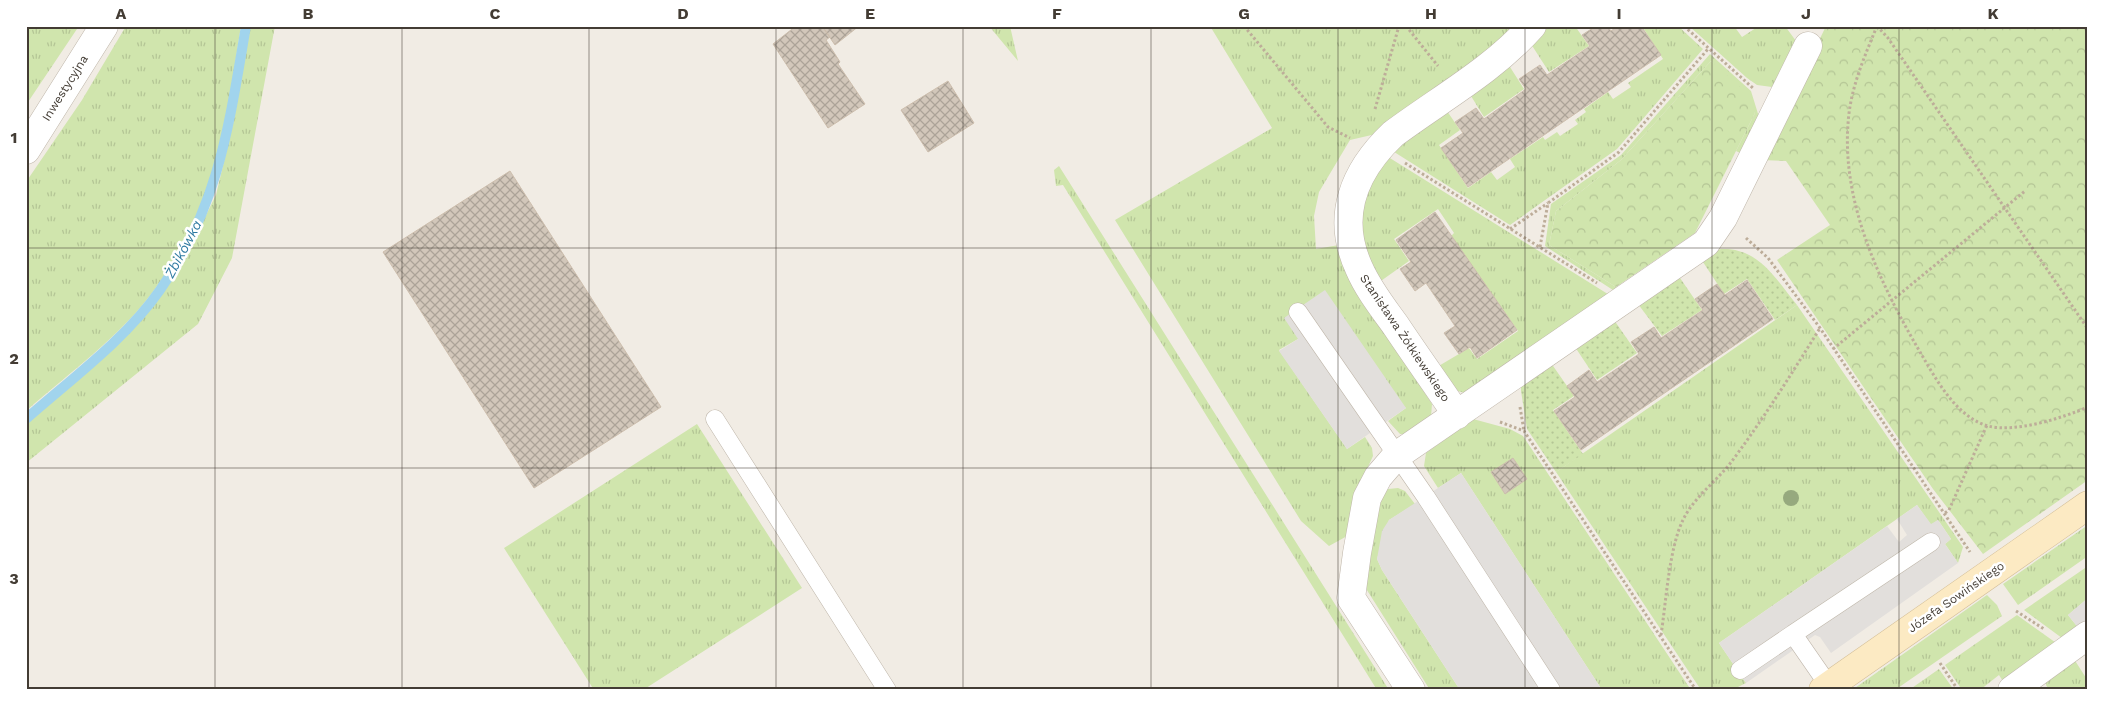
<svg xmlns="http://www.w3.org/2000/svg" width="2114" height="716" viewBox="0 0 2114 716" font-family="'Work Sans',sans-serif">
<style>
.grass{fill:url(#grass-tufts)}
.park{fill:url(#park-crowns)}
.garden{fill:url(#garden-dots)}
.parking{fill:#e2dfdc}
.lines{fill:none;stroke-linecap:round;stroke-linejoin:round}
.stream{stroke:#a1d4ed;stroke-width:10}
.building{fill:url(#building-cross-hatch);stroke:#cdbead}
.lane-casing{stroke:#bfb6aa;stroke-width:19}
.street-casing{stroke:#bfb6aa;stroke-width:29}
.secondary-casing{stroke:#d3be97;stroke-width:29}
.path{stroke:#bdad99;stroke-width:3;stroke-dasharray:2.5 2.5;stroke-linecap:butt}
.lane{stroke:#fff;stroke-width:18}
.street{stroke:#fff;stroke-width:28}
.secondary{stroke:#fceac3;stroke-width:28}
.tree{fill:#96a97e}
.grid{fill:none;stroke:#433c34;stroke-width:1;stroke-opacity:0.55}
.labels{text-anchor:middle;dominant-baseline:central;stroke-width:5;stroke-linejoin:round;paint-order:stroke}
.street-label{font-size:12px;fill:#433c34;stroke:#fff}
.water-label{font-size:14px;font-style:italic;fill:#307ba2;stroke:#fff}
.neatline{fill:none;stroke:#433c34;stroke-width:2}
.grid-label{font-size:16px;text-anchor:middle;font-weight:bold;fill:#433c34}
</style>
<defs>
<pattern id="grass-tufts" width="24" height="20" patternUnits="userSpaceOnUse" patternTransform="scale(1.25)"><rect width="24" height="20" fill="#d0e5ad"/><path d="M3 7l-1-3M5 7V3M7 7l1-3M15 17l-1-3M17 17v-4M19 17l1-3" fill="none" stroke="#b4c595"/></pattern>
<pattern id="park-crowns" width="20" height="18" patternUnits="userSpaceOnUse" patternTransform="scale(1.25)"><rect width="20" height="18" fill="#d0e5ad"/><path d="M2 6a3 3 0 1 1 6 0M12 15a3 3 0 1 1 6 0" fill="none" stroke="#b4c595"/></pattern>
<pattern id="garden-dots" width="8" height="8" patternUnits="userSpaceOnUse" patternTransform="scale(1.25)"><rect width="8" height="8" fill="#d0e5ad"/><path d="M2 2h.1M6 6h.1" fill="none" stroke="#b4c595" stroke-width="1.8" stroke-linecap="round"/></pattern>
<pattern id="building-cross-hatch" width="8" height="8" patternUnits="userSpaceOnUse" patternTransform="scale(1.25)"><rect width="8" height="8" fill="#d2c7ba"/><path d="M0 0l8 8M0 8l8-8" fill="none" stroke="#aca398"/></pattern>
</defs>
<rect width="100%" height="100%" fill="#f1ece4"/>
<path class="grass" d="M26 26H79L26 105Z
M126 26H241C234 68 229 112 219 153 208 200 185 246 157 286 123 335 70 372 26 411V182L82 100Z
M249 26H275L232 258 198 324 26 463V424L99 361 139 320 164 288 195 237 216 195 234 119Z
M989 26H1010L1018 61Z
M1210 26H1517L1504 41 1376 134 1350 140 1319 192 1314 216 1316 249 1339 245 1340 255 1349 277 1432 404 1431 417 1405 434H1400L1388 421 1406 408 1298 339 1279 350 1347 449 1365 437 1372 448 1373 456 1361 482 1349 535 1329 546 1301 521 1115 220 1272 128Z
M1547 26H1575L1589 46 1549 72 1531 44Z
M1642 26H1678L1703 49 1617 149 1510 225 1391 150 1447 111 1460 130 1439 145 1468 188 1491 172 1497 180 1515 167 1510 159 1543 137 1545 140 1557 132 1560 136 1578 124 1575 120 1586 112 1584 109 1608 92 1613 99 1631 87 1628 83 1663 59Z
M1689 26H1734L1742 37 1759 26H1785L1796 41 1772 87 1757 85 1747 78Z
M1710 54 1751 91 1759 117 1740 153 1736 151 1755 113 1711 61 1621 160 1556 211 1549 245 1616 287V292L1545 246 1551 204 1621 155Z
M1506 66 1510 67 1524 89 1484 117 1471 96Z
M1385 155 1611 296 1465 393 1454 390 1437 367 1469 348 1477 359 1518 331 1451 236 1454 233 1438 209 1394 239 1409 261 1378 283 1360 235 1365 192Z
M1059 166 1389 690H1377L1063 185 1056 186 1054 170Z
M1797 305 1963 547 1958 563 1945 544 1951 539 1938 520 1931 525 1917 505 1719 643 1746 683 1732 690H1701L1556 472Z
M1473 419 1510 429 1523 436 1691 690H1683L1681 688 1677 690H1602L1461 473 1438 488 1424 466 1426 453Z
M697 424 802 588 643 690H594L504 548Z
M1398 488 1405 491 1415 504 1389 520 1377 559 1382 570 1460 690H1430L1365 587C1369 560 1371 508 1388 489Z
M2088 525V556L2018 605 2003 584Z
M2088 566V598L2068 615 2080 630 2066 641 2024 610Z
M1987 595 1997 605 2002 616 1895 690H1852Z
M2017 615 2059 645 2004 683 1999 675 1980 690H1962L1945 665Z
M2074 659 2088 681V690H2049L2046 685 2047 677Z
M1939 669 1954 690H1909Z"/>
<path class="park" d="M1826 26H2088V480L1983 554 1933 489 1777 260 1830 225 1786 161 1762 160Z
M1711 61 1747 93 1755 113 1695 233 1616 287 1549 245 1556 211 1621 160Z"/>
<path class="garden" d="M1721 249C1758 247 1776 279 1797 305L1775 320 1747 279 1724 294 1703 262 1710 253Z
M1678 275 1702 310 1662 336 1638 304Z
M1614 320 1637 353 1597 380 1575 347Z
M1551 363 1574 396 1553 410 1583 454 1556 472 1527 429 1521 391V386Z"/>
<path class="parking" d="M1325 290 1406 408 1347 449 1279 351 1298 339 1284 318Z
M1461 473 1602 690H1460L1382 570 1377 559 1382 531 1389 520Z
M1917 505 1931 524 1938 520 1951 539 1945 544 1958 563 1831 653 1820 637 1815 635 1746 683 1719 643 1887 526 1899 542 1907 535 1897 519Z
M2088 598V623L2080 630 2068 615Z"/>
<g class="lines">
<path class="stream" d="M26 419C70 380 126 339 160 290 219 206 229 125 246 26"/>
</g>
<path class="building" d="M796 26H822L830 37 826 40 840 62 838 64 865 104 828 128 773 44Z
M822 26H859L835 45Z
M1596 26H1607L1611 31 1618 26H1641L1661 55 1468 187 1441 148 1463 133 1455 122 1476 108 1484 119 1526 89 1519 79 1540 65 1547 75 1590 46 1582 35Z
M948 81 974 123 928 152 901 110Z
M510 171 661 407 534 488 383 252Z
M1435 212 1517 330 1477 358 1470 347 1459 354 1444 333 1455 326 1426 283 1415 291 1400 269 1411 262 1396 240Z
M1747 280 1773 319 1581 450 1554 411 1575 397 1567 386 1589 370 1597 382 1639 354 1631 342 1654 327 1661 338 1703 310 1695 299 1717 284 1725 295Z
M1513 458 1527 479 1505 494 1491 472Z"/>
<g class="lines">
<defs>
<path id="lane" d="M1298 312 1426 497 1551 690
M715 419 887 690
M1740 670 1793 634
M1829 686 1793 634 1931 542"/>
<path id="street" d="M26 150 104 26
M1457 415C1437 385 1416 356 1396 326 1383 308 1368 289 1359 268 1335 216 1354 171 1393 134 1440 99 1493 70 1532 26
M1411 690 1351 598 1357 553 1367 498 1378 477 1396 456 1706 243 1723 218 1808 46
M2012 690 2088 635"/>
<path id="secondary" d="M1823 690 2088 505"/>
</defs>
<use href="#lane" class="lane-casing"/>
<use href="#street" class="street-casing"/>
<use href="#secondary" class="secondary-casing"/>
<path class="path" d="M1244 26 1328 127 1350 138
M1406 26 1438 66
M1684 26 1754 89
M1877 26C1864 58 1850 89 1848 124 1842 205 1881 285 1920 352 1936 379 1956 417 1988 426 2016 433 2062 418 2088 407
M1877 26 1888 38 2088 329
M1375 109 1399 26
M1405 163 1597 283
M1510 229 1548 203
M1746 238 1768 258 1820 328 1970 552
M1540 247 1548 203 1619 152 1708 49
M1833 349 2025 191
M1520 407 1524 431
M1500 422 1524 431 1696 690
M1945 513 1949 510 1987 425
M2016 611 2044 629
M1661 635C1666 603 1669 548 1683 520 1694 497 1717 481 1732 461 1764 418 1792 373 1820 328
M1940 663 1958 690"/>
<use href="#lane" class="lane"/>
<use href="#street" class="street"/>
<use href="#secondary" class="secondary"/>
</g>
<circle class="tree" cx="1791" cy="498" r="8"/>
<path class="grid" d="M215 26V690M402 26V690M589 26V690M776 26V690M963 26V690M1151 26V690M1338 26V690M1525 26V690M1712 26V690M1899 26V690M26 248H2088M26 468H2088"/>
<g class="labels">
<g class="street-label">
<text transform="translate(65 88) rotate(-58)">Inwestycyjna</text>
<text transform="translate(1405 338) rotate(56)">Stanisława Żółkiewskiego</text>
<text transform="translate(1956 597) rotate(-35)">Józefa Sowińskiego</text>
</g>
<g class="water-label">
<text transform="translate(183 249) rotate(-62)">Żbikówka</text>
</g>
</g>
<rect width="2114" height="716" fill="none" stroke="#ffffff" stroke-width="55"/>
<rect x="28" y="28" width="2058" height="660" class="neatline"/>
<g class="grid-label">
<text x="121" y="19">A</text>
<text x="308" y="19">B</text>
<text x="495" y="19">C</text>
<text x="683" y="19">D</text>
<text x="870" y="19">E</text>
<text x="1057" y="19">F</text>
<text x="1244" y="19">G</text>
<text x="1431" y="19">H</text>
<text x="1619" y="19">I</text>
<text x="1806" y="19">J</text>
<text x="1993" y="19">K</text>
<text x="14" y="143">1</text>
<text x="14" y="364">2</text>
<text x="14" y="584">3</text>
</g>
</svg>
